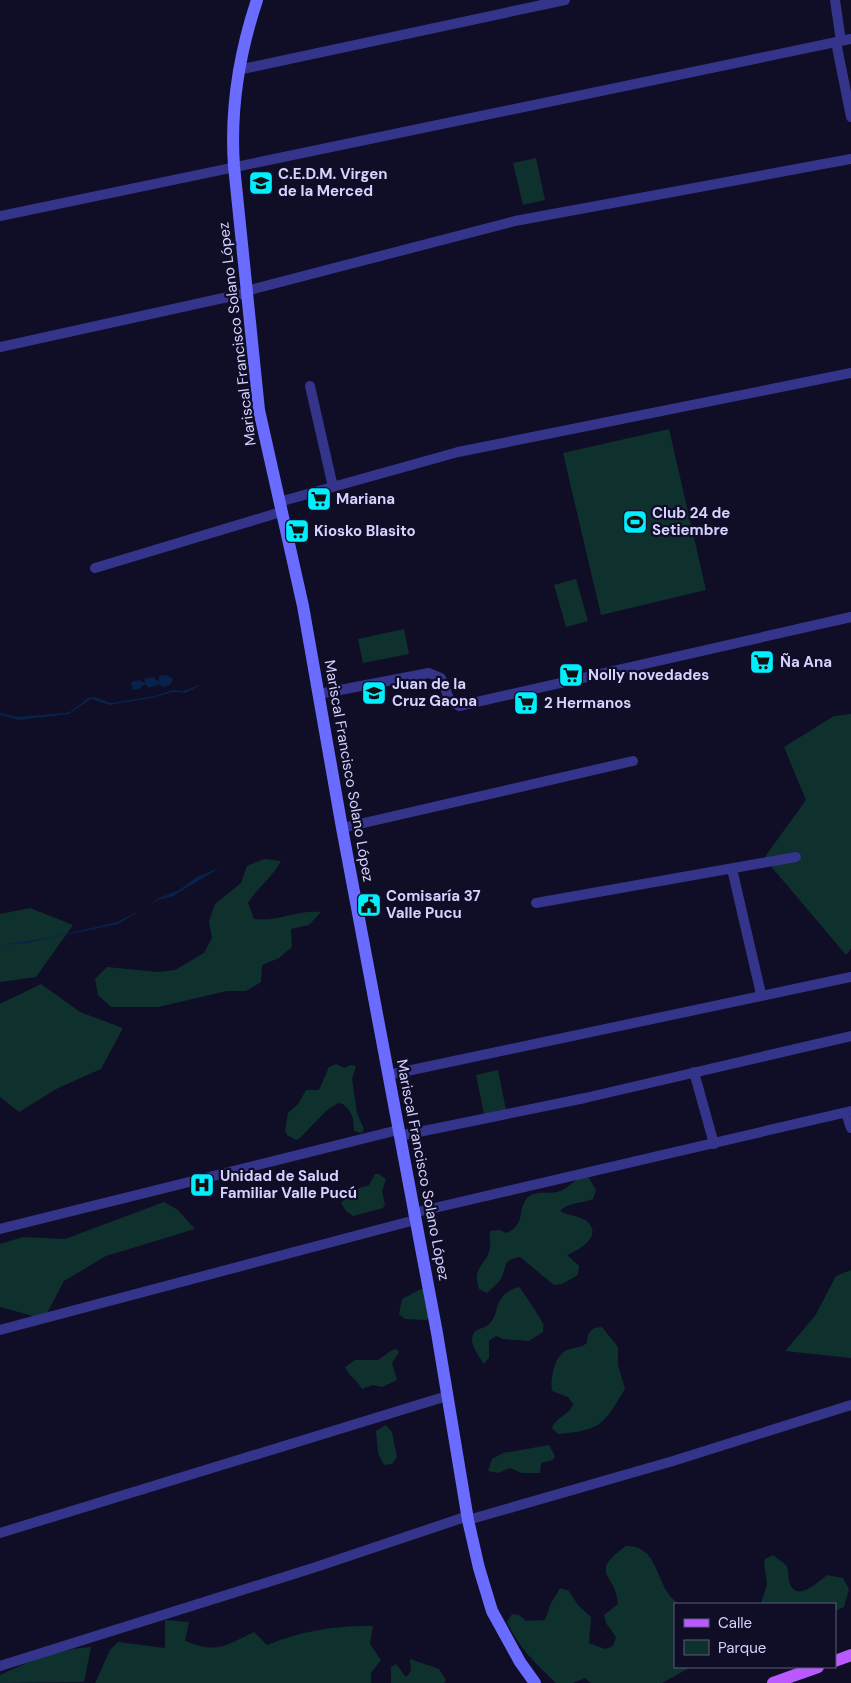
<svg xmlns="http://www.w3.org/2000/svg" width="851" height="1683" viewBox="0 0 851 1683" font-family="'DM Sans',sans-serif">
<style>
.green{fill:#0f312e}
.water{fill:#07234b}
.lines{fill:none;stroke-linecap:round;stroke-linejoin:round}
.street{stroke:#33348a;stroke-width:10}
.secondary{stroke:#696cff;stroke-width:12}
.primary{stroke:#b959ff;stroke-width:12}
.labels{text-anchor:middle;dominant-baseline:central;stroke-width:4.5;stroke-linejoin:round;paint-order:stroke}
.poi-label{font-size:15px;font-weight:bold;fill:#d5d2ff;stroke:#100d26;text-anchor:start}
.street-label{font-size:15px;fill:#d5d2ff;stroke:#100d26}
</style>
<rect width="100%" height="100%" fill="#100d26"/>
<path class="green" d="M536 158 545 200 523 205 513 163Z
M669 429 706 590 601 615 563 453Z
M576 579 588 621 566 627 554 585Z
M404 629 409 654 363 663 358 639Z
M851 714V949L846 955 764 858 806 800 784 747 834 716Z
M264 859 281 861C271 879 259 886 248 903L254 919C280 922 294 910 321 912L309 925 291 929 292 947 279 958 262 965 261 982 246 991H227L158 1007H111L98 995 95 979 107 967 158 972 175 970 204 953 212 938 209 921 215 904 241 883 247 866Z
M30 908 73 925 36 977 0 982V914Z
M41 984 80 1012 123 1028 101 1069 58 1088 19 1112 0 1097V1004Z
M336 1064 344 1068 351 1065 356 1066 352 1079 357 1113 364 1129 362 1133 354 1131 353 1118 349 1110 343 1104 338 1103 327 1110 300 1138 296 1140 287 1135 285 1131 288 1113 298 1104 306 1090H319L329 1067Z
M498 1070 506 1110 484 1114 476 1075Z
M375 1174H379L386 1179 382 1191 385 1204 383 1208 353 1216 346 1211 341 1203 353 1190 369 1185Z
M587 1175 596 1190 593 1199C581 1204 569 1202 560 1211 568 1216 577 1215 585 1220 605 1234 580 1250 567 1255L579 1266 578 1275 562 1284 554 1285 520 1257C501 1261 508 1265 501 1278 498 1284 492 1288 487 1293L479 1289C471 1266 488 1264 490 1248 491 1243 489 1236 490 1231L499 1230 507 1233C527 1223 516 1212 527 1198 534 1190 547 1194 557 1192 569 1190 574 1177 587 1175Z
M164 1202 178 1210 195 1229 106 1256 64 1281 44 1319 0 1307V1244L23 1237 65 1239Z
M851 1270V1358L785 1351 815 1316 836 1276Z
M519 1287C522 1290 542 1320 543 1324 544 1326 543 1329 543 1332L529 1341 503 1339 496 1336 489 1341V1358L484 1364C480 1358 472 1347 472 1340 473 1328 481 1330 488 1325 502 1314 490 1296 519 1287Z
M421 1289H426L430 1318 426 1320 405 1319 399 1314 402 1299Z
M602 1327 618 1347V1365L625 1389C603 1425 602 1430 558 1434L552 1428C557 1416 569 1416 573 1404L568 1397 552 1391C550 1381 554 1357 565 1351 572 1347 579 1349 587 1343L588 1334 594 1328Z
M396 1349 399 1352 392 1363 397 1380 382 1387 373 1385 362 1389C357 1380 349 1376 345 1367L355 1360H378L392 1350Z
M386 1425 392 1432 397 1457 392 1464 384 1465 378 1453 376 1431Z
M549 1445 555 1456 553 1460 541 1463 540 1473H522L510 1468 498 1473 488 1471 492 1459 503 1453Z
M626 1546C662 1545 654 1591 680 1604H675V1667H691L662 1683H591L585 1678 573 1683H556C537 1665 518 1647 507 1622L512 1614 519 1615 526 1621 545 1620 551 1603 560 1588 569 1591 578 1605 591 1617 589 1643 605 1649 613 1646 616 1637 606 1623 604 1615 618 1604C616 1573 587 1574 626 1546Z
M773 1555 786 1565C789 1571 788 1576 789 1581 795 1604 817 1583 827 1575L843 1578 849 1589 844 1607 835 1611V1604H761L767 1584 764 1563 765 1559Z
M165 1620 189 1622 185 1641C218 1654 224 1646 254 1632L267 1645C301 1631 336 1625 373 1626L370 1644 381 1660 371 1673V1683H95L110 1650 118 1642 165 1648Z
M91 1647 84 1682 0 1683V1675C31 1661 56 1649 91 1647Z
M410 1659 439 1669 446 1680 444 1683H391V1667L396 1664 406 1677 411 1671Z"/>
<path class="water" d="M167 675 173 679 170 685 162 687 160 684 149 688 145 684 139 689 133 690 131 682 139 680 145 683 144 679 153 677 159 682V676Z
M202 684 186 693 173 692 152 698 110 705 91 699 69 714 19 720 0 715V713L18 717 64 713 70 712 88 698 94 697 111 703 155 696 172 690 183 691Z
M221 867 173 896 158 900 118 924 27 943 0 945 53 937 117 922 147 907 157 899 179 890 197 877Z"/>
<g class="lines">
<path class="street" d="M835 0 841 41
M836 42 851 117
M238 70 565 0
M0 216 851 39
M246 291 515 221 851 159
M0 347 246 293
M310 386 333 487
M279 502 458 452 851 373
M95 568 281 512
M319 694 429 673 441 678 450 701 459 706 851 617
M342 828 633 761
M732 869 761 994
M536 903 796 857
M694 1072 714 1144
M388 1075 851 977
M846 1113 851 1128
M399 1136 585 1098 851 1036
M413 1213 851 1111
M0 1229 398 1130
M0 1330 415 1220
M468 1520 673 1461 851 1405
M0 1533 447 1396
M0 1666 316 1567 468 1516"/>
<path class="secondary" d="M257 0C239 54 230 109 234 166L259 410 303 606 342 828 437 1333 468 1520 479 1568 492 1611 520 1662 535 1683"/>
<path class="primary" d="M835 1661 851 1655
M773 1683 818 1667"/>
</g>
<defs>
<symbol id="school-square" viewBox="-11 -11 22 22"><rect x="-9" y="-9" width="18" height="18" rx="4" fill="#00effd" stroke="#100d26"/><path d="M0-5L7-2L0 1L-7-2ZM-4 1L0 2.5L4 1V4Q0 6-4 4Z" fill="#111"/></symbol>
<symbol id="supermarket-square" viewBox="-11 -11 22 22"><rect x="-9" y="-9" width="18" height="18" rx="4" fill="#00effd" stroke="#100d26"/><path d="M-6-5.5h2.5l.6 2H6L4.5 2H-2.5L-4.4-4H-6ZM-1.5 3.2a1.3 1.3 0 1 0 .1 0ZM3 3.2a1.3 1.3 0 1 0 .1 0Z" fill="#111"/></symbol>
<symbol id="stadium-square" viewBox="-11 -11 22 22"><rect x="-9" y="-9" width="18" height="18" rx="4" fill="#00effd" stroke="#100d26"/><path d="M0-5a6.5 5 0 1 0 0 10a6.5 5 0 1 0 0-10ZM-3.5-1.8h7v3.6h-7Z" fill="#111"/></symbol>
<symbol id="civic-square" viewBox="-11 -11 22 22"><rect x="-9" y="-9" width="18" height="18" rx="4" fill="#00effd" stroke="#100d26"/><path d="M-.6-6.5H3V-4.5H.6V-3L4-1V1h2V6H-6V1h2V-1L-.6-3ZM-1.2 2.5V6h2.4V2.5Z" fill="#111"/></symbol>
<symbol id="hospital-square" viewBox="-11 -11 22 22"><rect x="-9" y="-9" width="18" height="18" rx="4" fill="#00effd" stroke="#100d26"/><path d="M-5-5h3v3.5h4V-5h3V5h-3V1.5h-4V5h-3Z" fill="#111"/></symbol>
</defs>
<g fill-rule="evenodd">
<use href="#school-square" x="247" y="169" width="28" height="28"/>
<use href="#supermarket-square" x="305" y="485" width="28" height="28"/>
<use href="#stadium-square" x="621" y="508" width="28" height="28"/>
<use href="#supermarket-square" x="283" y="517" width="28" height="28"/>
<use href="#supermarket-square" x="748" y="648" width="28" height="28"/>
<use href="#supermarket-square" x="557" y="661" width="28" height="28"/>
<use href="#school-square" x="360" y="679" width="28" height="28"/>
<use href="#supermarket-square" x="512" y="689" width="28" height="28"/>
<use href="#civic-square" x="355" y="891" width="28" height="28"/>
<use href="#hospital-square" x="188" y="1171" width="28" height="28"/>
</g>
<g class="labels">
<g class="poi-label">
<text x="278" y="174">C.E.D.M. Virgen<tspan x="278" dy="17">de la Merced</tspan></text>
<text x="336" y="499">Mariana</text>
<text x="652" y="513">Club 24 de<tspan x="652" dy="17">Setiembre</tspan></text>
<text x="314" y="531">Kiosko Blasito</text>
<text x="780" y="662">Ña Ana</text>
<text x="588" y="675">Nolly novedades</text>
<text x="392" y="684">Juan de la<tspan x="392" dy="17">Cruz Gaona</tspan></text>
<text x="544" y="703">2 Hermanos</text>
<text x="386" y="896">Comisaría 37<tspan x="386" dy="17">Valle Pucu</tspan></text>
<text x="220" y="1176">Unidad de Salud<tspan x="220" dy="17">Familiar Valle Pucú</tspan></text>
</g>
<g class="street-label">
<text transform="translate(237 334) rotate(-97)">Mariscal Francisco Solano López</text>
<text transform="translate(349 771) rotate(80)">Mariscal Francisco Solano López</text>
<text transform="translate(423 1170) rotate(79)">Mariscal Francisco Solano López</text>
</g>
</g>
<rect x="674" y="1603" width="162" height="65" fill="#100d26" stroke="#5f5c7d"/>
<rect x="684" y="1619" width="25" height="8" fill="#b959ff" stroke="#5f5c7d"/>
<text x="718" y="1628" font-size="15" fill="#d5d2ff">Calle</text>
<rect x="684" y="1640" width="25" height="15" fill="#0f312e" stroke="#5f5c7d"/>
<text x="718" y="1653" font-size="15" fill="#d5d2ff">Parque</text>
</svg>
